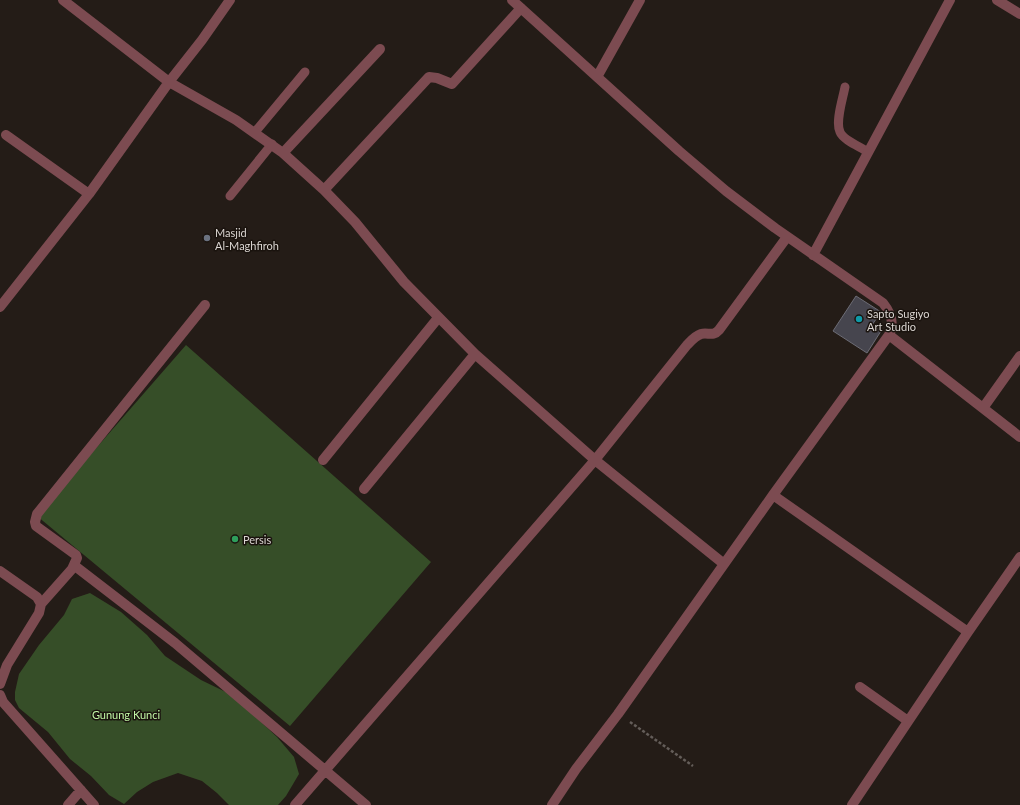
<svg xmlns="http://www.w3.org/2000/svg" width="1020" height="805" viewBox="0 0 1020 805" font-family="Lato,sans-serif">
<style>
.green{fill:#364e28}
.building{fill:#46454e;stroke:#6c6c75}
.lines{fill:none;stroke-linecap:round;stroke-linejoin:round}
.path{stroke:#645d59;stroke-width:2.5;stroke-dasharray:3 2;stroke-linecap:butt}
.service{stroke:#7c4b51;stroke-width:9}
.minor{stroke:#7c4b51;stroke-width:10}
.worship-dot{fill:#6b7280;stroke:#1a130e;stroke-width:1.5}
.culture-dot{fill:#0f9aa8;stroke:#1a130e;stroke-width:1.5}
.leisure-dot{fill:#2e9e5b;stroke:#1a130e;stroke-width:1.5}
.labels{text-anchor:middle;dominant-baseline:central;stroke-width:3;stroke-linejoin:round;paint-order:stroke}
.poi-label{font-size:11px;fill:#dbd6d2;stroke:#1a130e;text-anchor:start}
.park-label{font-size:11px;fill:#c1f6a5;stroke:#1a130e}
</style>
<rect width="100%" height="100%" fill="#241c17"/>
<path class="green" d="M186 345 431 562 290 726 37 516Z
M90 593 121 612 147 635 165 656 201 680 232 695 277 737 294 757 299 774 286 796 278 805H229L217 793 202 781 178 773 153 782 137 792 124 804 109 795 91 776 70 759 48 732 19 708 15 700V692L19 674 39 645 64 615 72 599Z"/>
<path class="building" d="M856 296 881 312 872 325 881 331 867 353 833 331Z"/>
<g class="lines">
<path class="path" d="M630 722 693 766"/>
<path class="service" d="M845 87C843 98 835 122 840 132 843 140 861 147 868 152
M255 132 305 72
M230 196 272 144"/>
<path class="minor" d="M63 0 169 82 236 120 283 153 324 190 355 222 404 282 475 354 595 460 724 564
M512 0 679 151 726 191 775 228 883 303C891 313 895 323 889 335L1020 437
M997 0 1020 14
M597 77 640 0
M6 135 89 194
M283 153 380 49
M324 190 429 77 437 78 452 84 521 8
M813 255 950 0
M0 307 89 194 169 82 202 40 230 0
M983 408 1020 356
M323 460 438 318
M364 489 475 354
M773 495 968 632
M75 566 175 643 366 805
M0 571 37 597 41 604 39 613 7 665 0 684
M41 604 72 569 77 558 76 555 36 526 35 522 37 514 205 305
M860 687 908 721
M0 695 3 702 94 805
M68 805 81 790
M295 805 595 460 687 345C691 341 695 336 701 334 708 332 713 337 719 330L787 237
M552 805 576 769 618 714 773 495 889 335
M852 805 968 632 1020 557"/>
</g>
<circle class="worship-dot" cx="207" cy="238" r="4"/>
<circle class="culture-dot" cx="859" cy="319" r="4"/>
<circle class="leisure-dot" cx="235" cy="539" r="4"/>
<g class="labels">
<g class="poi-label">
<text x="215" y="232">Masjid<tspan x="215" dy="13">Al-Maghfiroh</tspan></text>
<text x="867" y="313">Sapto Sugiyo<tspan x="867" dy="13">Art Studio</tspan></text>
<text x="243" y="539">Persis</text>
</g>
<g class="park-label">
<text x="126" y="714">Gunung Kunci</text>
</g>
</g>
</svg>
